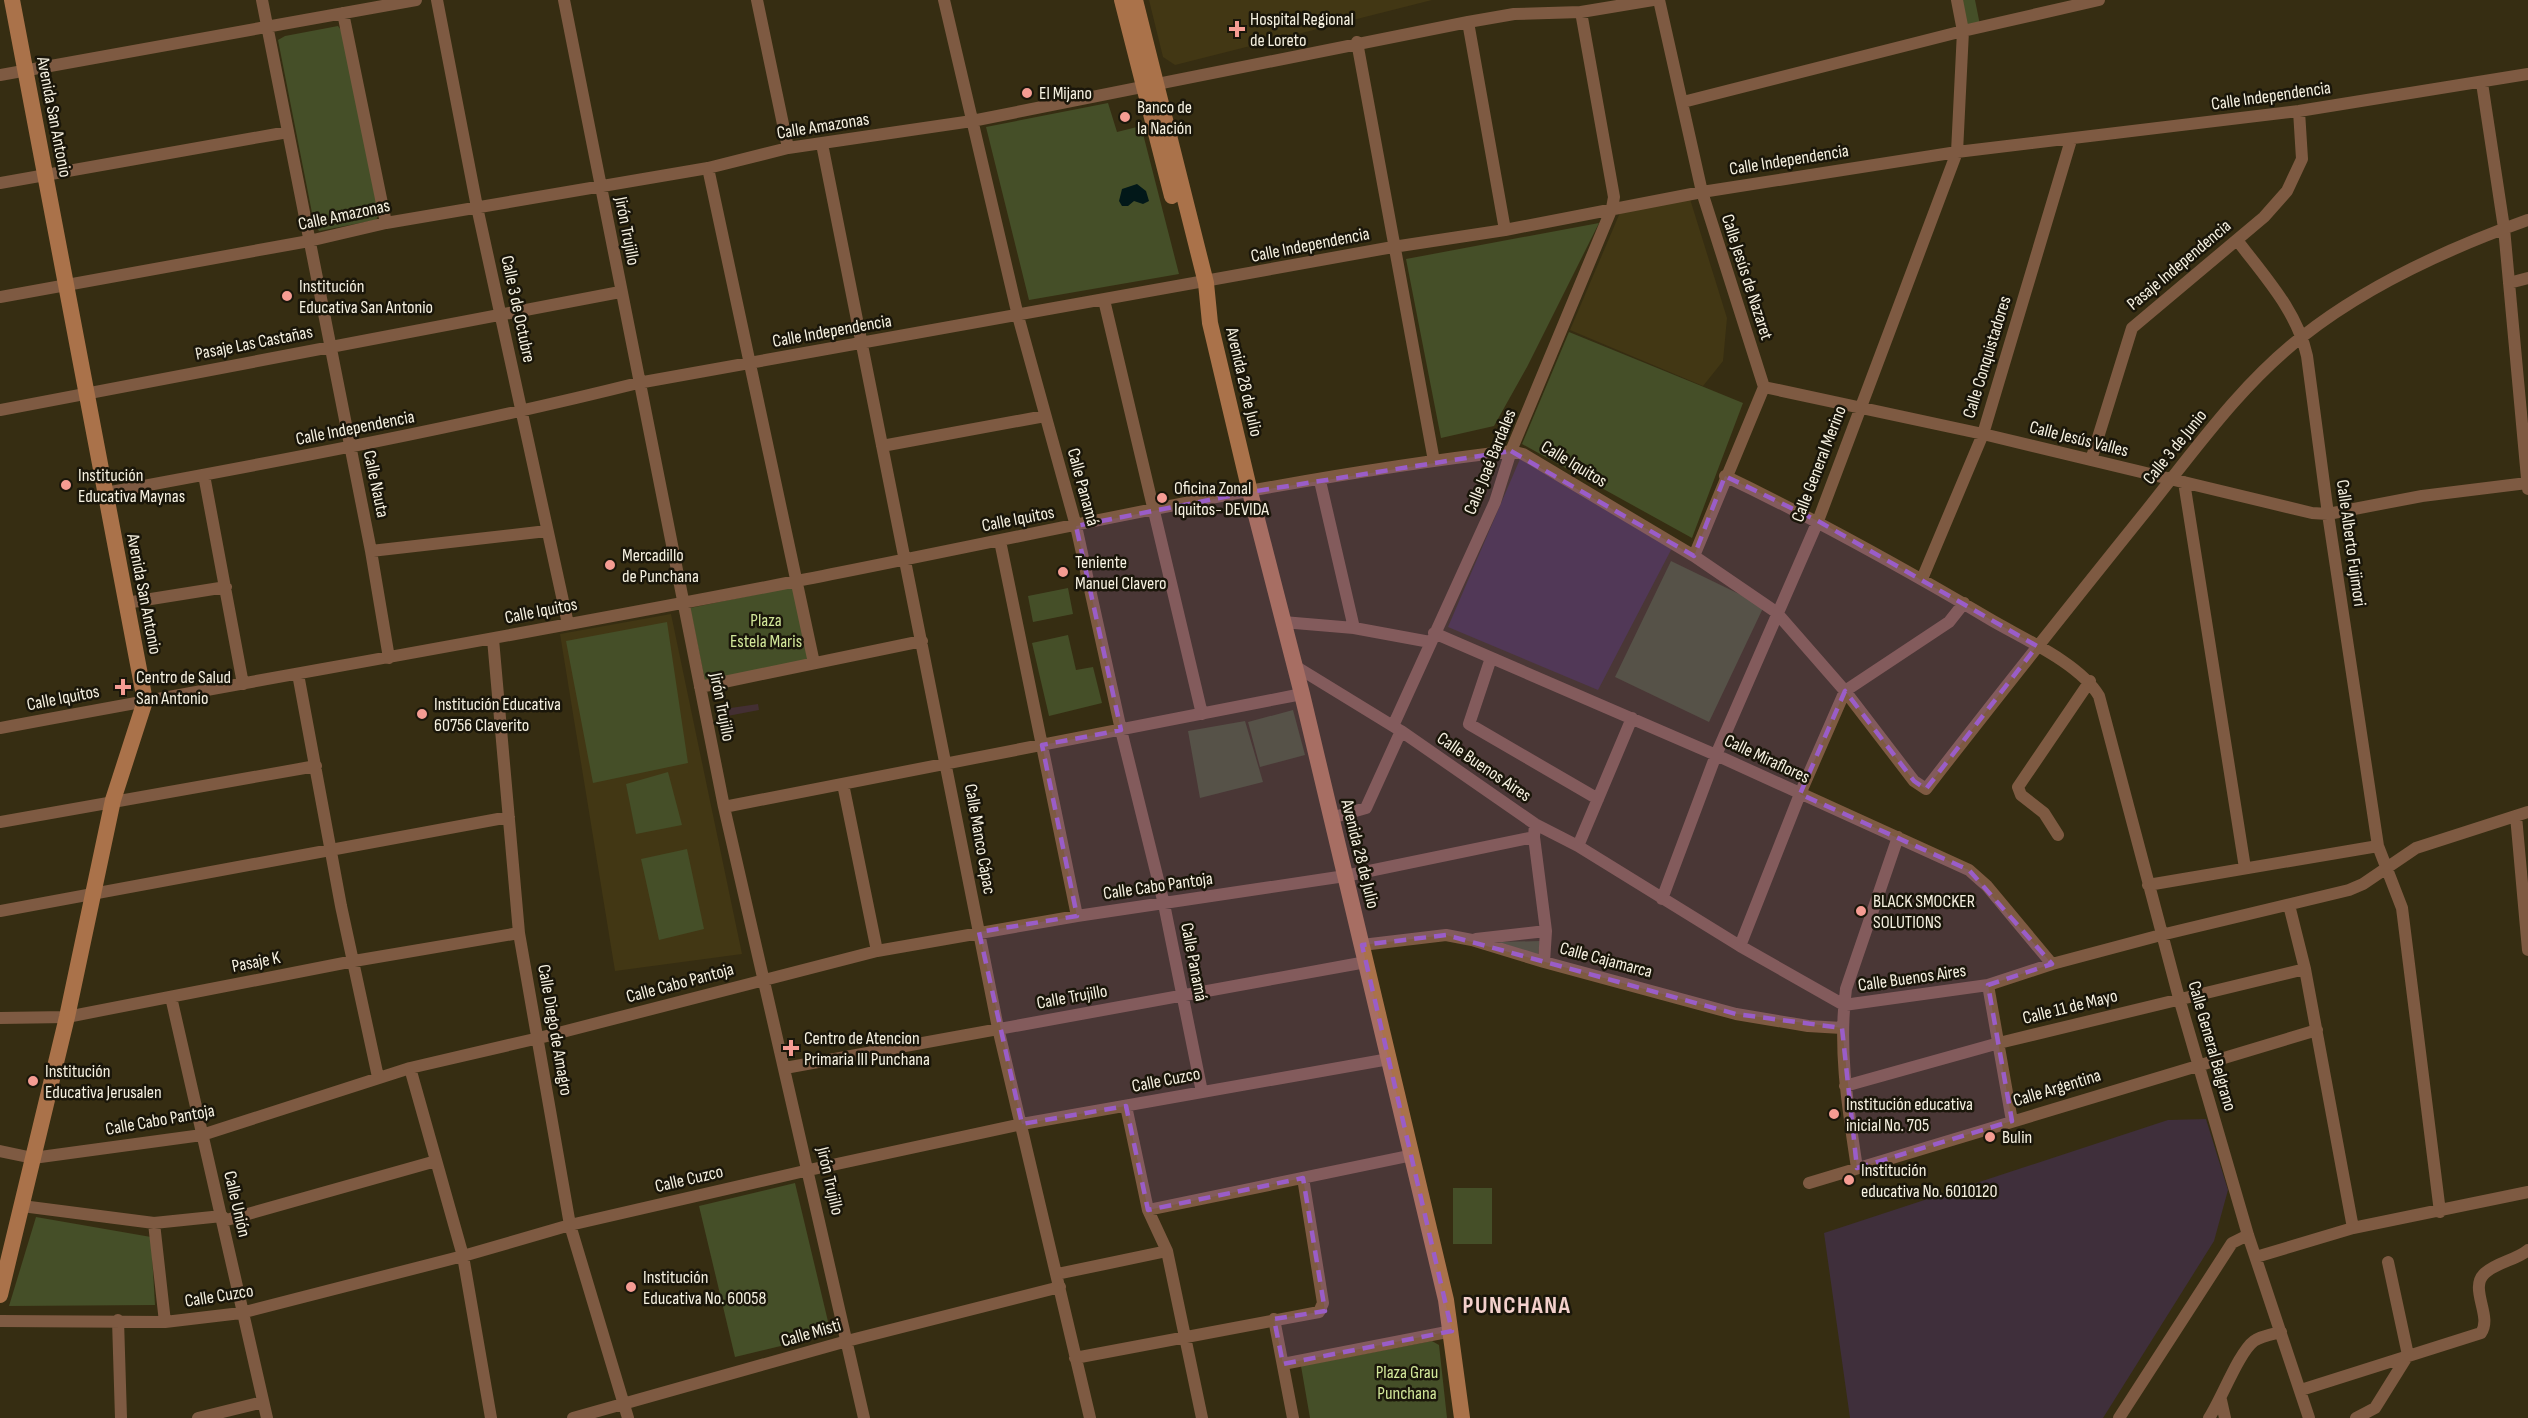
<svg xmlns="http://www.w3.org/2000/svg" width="2528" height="1418" viewBox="0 0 2528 1418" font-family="'Sofia Sans Condensed',sans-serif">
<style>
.commercial{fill:#432f33}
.industrial{fill:#3f2f3b}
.built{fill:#423714}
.green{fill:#454f28}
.water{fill:#021819}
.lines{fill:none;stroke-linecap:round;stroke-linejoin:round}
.street{stroke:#7e5a42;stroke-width:12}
.secondary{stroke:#aa724a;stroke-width:16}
.marked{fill:#9a5dc8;fill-opacity:0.2;stroke:#9a5dc8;stroke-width:4.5;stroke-dasharray:12 8;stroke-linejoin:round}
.poi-dot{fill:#f59c93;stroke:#1a160a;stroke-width:2}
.labels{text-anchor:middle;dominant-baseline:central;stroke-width:5;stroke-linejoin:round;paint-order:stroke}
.poi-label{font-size:18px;fill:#f6f1e1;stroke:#1a160a;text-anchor:start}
.street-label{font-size:18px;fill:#f6f1e1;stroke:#1a160a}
.park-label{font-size:18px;fill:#d2e79a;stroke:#1a160a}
.district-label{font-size:24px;font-weight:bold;letter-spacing:1.5px;fill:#f4d1cd;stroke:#1a160a}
</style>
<rect width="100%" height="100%" fill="#362d12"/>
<path class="commercial" d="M758 704 759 710 717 718V710Z"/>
<path class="industrial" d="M1520 459 1527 460 1672 548 1598 690 1448 627Z
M2206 1119 2228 1190 2214 1241 2103 1418H1850L1824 1233 2168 1120Z"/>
<path class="built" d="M1149 0H1432L1175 65 1163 57Z
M1690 199 1727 318 1723 361 1703 386 1570 330 1622 208Z
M671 614 742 954 615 971 560 634Z"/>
<path class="green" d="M1958 0H1975L1980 25 1963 28Z
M338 26 344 34 380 212 376 220 319 231 314 223 278 40 285 36Z
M1108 103 1117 132 1141 126 1179 274 1029 300 986 127Z
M1599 223 1527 367 1494 426 1441 438 1406 259Z
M1569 332 1743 403 1692 538 1522 444Z
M1671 561 1764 606 1709 722 1615 677Z
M797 586 817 659 705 681 690 608Z
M1068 588 1073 614 1033 622 1028 596Z
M667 622 688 763 593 783 566 641Z
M1068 635 1076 670 1093 667 1102 703 1049 716 1032 643Z
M1293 710 1305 755 1260 767 1248 722Z
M1245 721 1263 782 1200 798 1188 731Z
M668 772 682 825 636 834 626 784Z
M687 849 704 929 659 940 641 859Z
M1540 941 1538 955 1498 942Z
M795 1183 831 1334 735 1357 699 1206Z
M1453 1188H1492V1244H1453Z
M36 1217 151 1237 155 1305 9 1306Z
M1432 1341 1439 1345 1447 1418H1310L1301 1366Z"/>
<path class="water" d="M1137 184 1146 191 1149 201 1143 204 1134 201 1128 206H1122L1119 201 1122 189Z"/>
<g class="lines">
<path class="street" d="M262 0 371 551 389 658
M437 0 477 207 568 624
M564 0 724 807 864 1418
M757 0 788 148
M944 0 1018 316 1076 526 1121 730 1164 904 1202 1092
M1659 0 1702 192 1764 387 1694 556
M343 13 386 223
M1468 22 1505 230
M1357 42 1434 461
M0 75 416 0
M2482 83 2504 228 2528 489
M1683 102 1963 31 2099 0
M822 144 998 1028 1090 1418
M708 168 814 663
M0 183 288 132
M2237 240C2265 277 2297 311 2307 356L2328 514 2378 846 2402 908 2440 1212
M2509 283 2528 278
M0 297 309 241 386 223 708 168 788 148 972 121 1468 22 1514 14 1581 12 1653 0
M1104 300 1202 714
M1764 387 1983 434 2312 513 2328 514 2422 496 2527 483
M0 410 620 292
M882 446 1045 416
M2091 460 2132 328 2264 217 2287 191 2302 159 2299 111
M204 475 243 684
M1725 476C1817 520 1905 569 1993 621 2026 640 2080 664 2099 696L2179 998 2248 1235 2309 1418
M1320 481 1354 628
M2184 482 2245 868
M105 493C284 460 462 427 638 383L1393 247 1505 230 1702 192 1957 152 2299 111 2528 74
M1000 541 1077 916
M371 551 547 531
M1922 579 1983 434 2071 140
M126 603 226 587
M1283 622 1354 628 1430 642
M1434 633 1716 755 1969 870 1987 886 2052 964
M493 639 519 933 570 1225 628 1418
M1491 658 1469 724 1598 799
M1295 666 1401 731 1535 824 1578 846 1740 946 1844 1005 1988 985 2052 964 2161 935 2349 890 2363 884 2416 848 2528 812
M298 674 341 906 378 1077
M700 687 922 641
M1393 726 1495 502 1511 451 1612 208 1614 197 1581 12
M0 728C266 678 532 633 797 581 1034 535 1271 479 1511 451L1523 454 1694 556 1776 612 1845 691 1914 781 1926 789C1998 696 2072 603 2146 511 2194 451 2241 384 2303 336 2369 284 2449 248 2528 220
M843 784 877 951
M724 807 1302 694
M2516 816 2528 950
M1331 818 1366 808 1401 731
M0 822 316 766
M2058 835 2044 813 2021 795 2018 787 2090 681
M1534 837 1546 931 1544 962
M1578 846 1632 718
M2148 885 2378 846
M1662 899 1716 755 1818 521 1957 152 1963 31 1957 0
M2289 905 2305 969 2353 1228
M0 911 509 817
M1476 939 1546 931
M1362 945 1446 935 1472 940 1544 962 1736 1014 1808 1026 1842 1028
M1740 946 1800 794 1845 691 1949 622 1964 603
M1988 985 2012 1121
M171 997 267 1418
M0 1018 67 1017 354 961 519 933
M410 1068 463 1256 491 1418
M785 1068 1366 962
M1845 1086 1999 1043 2305 969
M1126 1106 1148 1210 1167 1251 1202 1418
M0 1151 33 1158 202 1135 410 1068 539 1038 877 951 1077 916 1345 876 1534 837 1535 824
M1857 1168C1848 1108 1838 1049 1846 989L1898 837
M1809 1183 2317 1030
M22 1206 154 1223 222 1216
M1148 1210 1413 1155
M223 1221 436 1161
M154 1223 165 1322
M2256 1257 2353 1228 2528 1192
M1057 1274 1167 1251
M1274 1319 1293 1418
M118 1320 121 1418
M0 1321 165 1322 241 1313 463 1256 570 1225 809 1170 1022 1124 1389 1059
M1075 1358 1319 1312 1323 1303 1303 1178
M1283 1364 1452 1331
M2301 1390 2481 1333C2493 1316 2468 1288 2485 1273 2497 1262 2516 1260 2528 1250
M2221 1400 2225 1418
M198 1418 263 1402
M573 1418 847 1341 1060 1287
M2119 1418 2232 1243 2248 1235
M2209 1418C2221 1400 2239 1352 2254 1341 2261 1336 2273 1334 2281 1332
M2356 1418 2375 1408 2408 1355 2388 1262"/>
<path class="secondary" d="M1122 0 1172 196
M1135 0 1206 283 1210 323 1250 492 1302 694 1446 1300 1462 1418
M0 1295 67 1017 113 800 145 701 12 0"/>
</g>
<path class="marked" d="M1511 451 1694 556 1725 476 1818 521 2037 646 1926 789 1914 781 1845 691 1800 794 1969 870 2052 964 1988 985 2012 1121 1857 1168 1842 1028 1736 1014 1446 935 1362 945 1452 1331 1283 1364 1274 1319 1325 1311 1303 1178 1148 1210 1126 1106 1022 1124 979 932 1077 916 1042 745 1121 730 1076 526 1250 492Z"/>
<g class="poi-dot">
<path d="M1234 20h6v6h6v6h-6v6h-6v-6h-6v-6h6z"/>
<circle cx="1027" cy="93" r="6"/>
<circle cx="1125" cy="117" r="6"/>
<circle cx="287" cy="296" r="6"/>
<circle cx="66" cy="485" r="6"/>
<circle cx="1162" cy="498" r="6"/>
<circle cx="610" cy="565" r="6"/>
<circle cx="1063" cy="572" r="6"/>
<path d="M120 678h6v6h6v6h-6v6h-6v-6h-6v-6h6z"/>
<circle cx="422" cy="714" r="6"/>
<circle cx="1861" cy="911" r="6"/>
<path d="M788 1039h6v6h6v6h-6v6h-6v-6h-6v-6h6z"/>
<circle cx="33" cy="1081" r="6"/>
<circle cx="1834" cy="1114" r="6"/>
<circle cx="1990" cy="1137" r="6"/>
<circle cx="1849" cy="1180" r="6"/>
<circle cx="631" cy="1287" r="6"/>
</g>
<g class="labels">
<g class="poi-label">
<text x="1250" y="19">Hospital Regional<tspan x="1250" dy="21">de Loreto</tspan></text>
<text x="1039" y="93">El Mijano</text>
<text x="1137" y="107">Banco de<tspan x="1137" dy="21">la Nación</tspan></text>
<text x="299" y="286">Institución<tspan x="299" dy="21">Educativa San Antonio</tspan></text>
<text x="78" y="475">Institución<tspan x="78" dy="21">Educativa Maynas</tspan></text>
<text x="1174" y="488">Oficina Zonal<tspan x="1174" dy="21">Iquitos- DEVIDA</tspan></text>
<text x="622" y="555">Mercadillo<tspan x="622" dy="21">de Punchana</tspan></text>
<text x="1075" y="562">Teniente<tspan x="1075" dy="21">Manuel Clavero</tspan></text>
<text x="136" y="677">Centro de Salud<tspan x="136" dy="21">San Antonio</tspan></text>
<text x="434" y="704">Institución Educativa<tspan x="434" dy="21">60756 Claverito</tspan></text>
<text x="1873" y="901">BLACK SMOCKER<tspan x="1873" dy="21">SOLUTIONS</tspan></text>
<text x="804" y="1038">Centro de Atencion<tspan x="804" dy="21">Primaria III Punchana</tspan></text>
<text x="45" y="1071">Institución<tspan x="45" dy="21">Educativa Jerusalen</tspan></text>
<text x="1846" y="1104">Institución educativa<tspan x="1846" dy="21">inicial No. 705</tspan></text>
<text x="2002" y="1137">Bulin</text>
<text x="1861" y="1170">Institución<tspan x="1861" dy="21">educativa No. 6010120</tspan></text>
<text x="643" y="1277">Institución<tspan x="643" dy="21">Educativa No. 60058</tspan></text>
</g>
<g class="street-label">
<text transform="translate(2271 96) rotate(-8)">Calle Independencia</text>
<text transform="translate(54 117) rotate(79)">Avenida San Antonio</text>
<text transform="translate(823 126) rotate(-9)">Calle Amazonas</text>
<text transform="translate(1789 160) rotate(-9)">Calle Independencia</text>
<text transform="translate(344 215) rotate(-12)">Calle Amazonas</text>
<text transform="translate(627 231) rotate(79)">Jirón Trujillo</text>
<text transform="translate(1310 245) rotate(-11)">Calle Independencia</text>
<text transform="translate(2179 265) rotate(-40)">Pasaje Independencia</text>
<text transform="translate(1747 277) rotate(72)">Calle Jesús de Nazaret</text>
<text transform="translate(518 309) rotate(78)">Calle 3 de Octubre</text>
<text transform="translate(832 331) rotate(-10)">Calle Independencia</text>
<text transform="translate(254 343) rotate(-11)">Pasaje Las Castañas</text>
<text transform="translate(1987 357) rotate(-73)">Calle Conquistadores</text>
<text transform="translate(1244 382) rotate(77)">Avenida 28 de Julio</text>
<text transform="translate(355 428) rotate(-11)">Calle Independencia</text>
<text transform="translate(2079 439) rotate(14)">Calle Jesús Valles</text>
<text transform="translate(2175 447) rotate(-51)">Calle 3 de Junio</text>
<text transform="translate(1490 462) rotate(-68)">Calle Joaé Bardales</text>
<text transform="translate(1574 464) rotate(31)">Calle Iquitos</text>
<text transform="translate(1819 464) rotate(-69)">Calle General Merino</text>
<text transform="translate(376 484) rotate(78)">Calle Nauta</text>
<text transform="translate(1083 487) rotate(75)">Calle Panamá</text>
<text transform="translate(1018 519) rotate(-11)">Calle Iquitos</text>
<text transform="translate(2351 543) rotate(82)">Calle Alberto Fujimori</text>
<text transform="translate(144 594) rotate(79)">Avenida San Antonio</text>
<text transform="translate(541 611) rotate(-11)">Calle Iquitos</text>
<text transform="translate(63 698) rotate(-11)">Calle Iquitos</text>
<text transform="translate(722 707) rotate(79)">Jirón Trujillo</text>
<text transform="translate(1767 759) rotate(25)">Calle Miraflores</text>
<text transform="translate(1484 767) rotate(34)">Calle Buenos Aires</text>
<text transform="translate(980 839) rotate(80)">Calle Manco Cápac</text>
<text transform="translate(1360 854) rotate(76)">Avenida 28 de Julio</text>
<text transform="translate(1158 886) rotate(-8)">Calle Cabo Pantoja</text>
<text transform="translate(1606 960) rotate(15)">Calle Cajamarca</text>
<text transform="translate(256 962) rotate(-11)">Pasaje K</text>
<text transform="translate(1194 962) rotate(79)">Calle Panamá</text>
<text transform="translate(1912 978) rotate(-8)">Calle Buenos Aires</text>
<text transform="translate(680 983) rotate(-15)">Calle Cabo Pantoja</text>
<text transform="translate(1072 997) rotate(-10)">Calle Trujillo</text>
<text transform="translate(2070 1007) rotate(-14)">Calle 11 de Mayo</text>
<text transform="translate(555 1030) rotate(80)">Calle Diego de Amagro</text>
<text transform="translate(2212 1046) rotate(74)">Calle General Belgrano</text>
<text transform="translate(1166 1080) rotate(-11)">Calle Cuzco</text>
<text transform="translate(2057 1088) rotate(-17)">Calle Argentina</text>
<text transform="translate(160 1120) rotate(-10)">Calle Cabo Pantoja</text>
<text transform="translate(689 1179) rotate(-13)">Calle Cuzco</text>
<text transform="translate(830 1181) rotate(77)">Jirón Trujillo</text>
<text transform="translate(237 1204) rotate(77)">Calle Unión</text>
<text transform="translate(219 1296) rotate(-9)">Calle Cuzco</text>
<text transform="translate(811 1333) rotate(-16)">Calle Misti</text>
</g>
<g class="park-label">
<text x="766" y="620">Plaza<tspan x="766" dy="21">Estela Maris</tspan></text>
<text x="1407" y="1372">Plaza Grau<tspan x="1407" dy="21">Punchana</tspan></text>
</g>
<g class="district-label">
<text x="1517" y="1305">PUNCHANA</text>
</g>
</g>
</svg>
